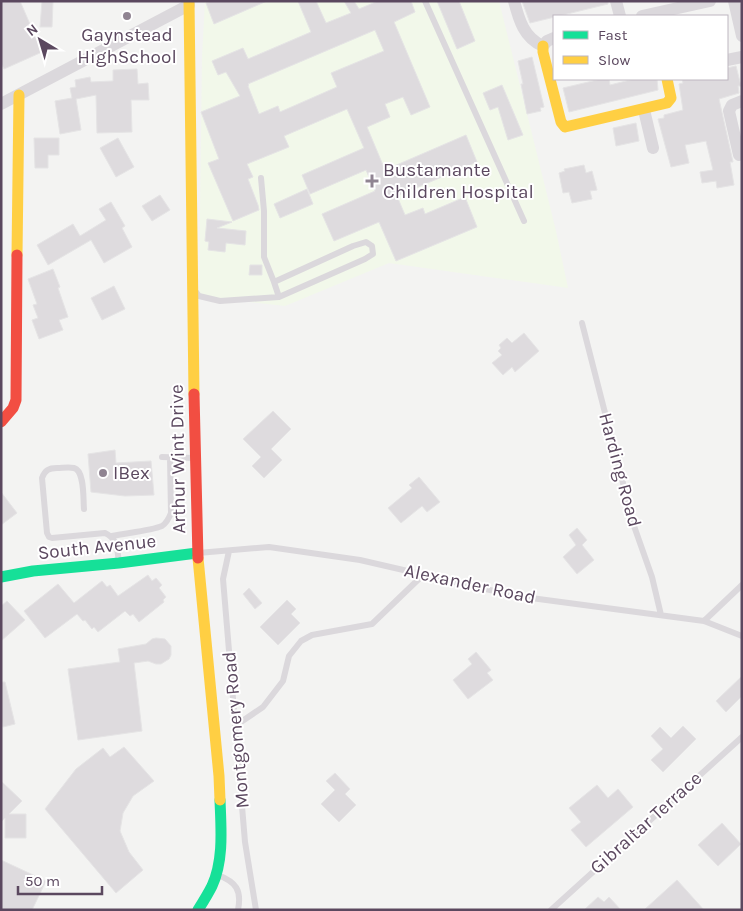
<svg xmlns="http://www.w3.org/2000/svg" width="743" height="911" viewBox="0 0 743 911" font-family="Karla,sans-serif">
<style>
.medical{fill:#f2f8ea}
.building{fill:#dedbde;stroke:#e5e4e5;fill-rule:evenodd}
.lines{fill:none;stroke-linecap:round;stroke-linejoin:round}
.lane{stroke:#dbd8dc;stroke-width:6}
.street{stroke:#dbd8dc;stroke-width:12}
.fast{stroke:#16e098;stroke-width:11}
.slow{stroke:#ffcf43;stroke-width:11}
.jam{stroke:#f24e42;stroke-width:11}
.poi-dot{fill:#908492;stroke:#fff;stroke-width:2}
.labels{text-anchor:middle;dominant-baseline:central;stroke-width:4;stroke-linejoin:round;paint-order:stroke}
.poi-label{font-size:19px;fill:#5b485f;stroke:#fff;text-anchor:start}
.street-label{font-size:19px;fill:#5b485f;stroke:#fff}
</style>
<rect width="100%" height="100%" fill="#f3f3f2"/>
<path class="medical" d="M205 1H499L556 231 568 288 389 263 285 306 199 296 202 56Z"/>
<path class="building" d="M1 1H20L42 52 4 69 1 63Z
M42 1H53L52 27H40Z
M211 1H267L214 24 206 3Z
M298 1H316L326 23 351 13 344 1H354L359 9 378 1H411L415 12 394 22 430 107 411 115 403 97 385 104 390 117 367 127 385 170 466 135 477 162 397 196 405 215 423 208 425 214 465 197 477 227 396 261 379 222 334 241 322 214 375 191 366 170 310 194 302 175 364 148 347 109 284 136 289 147 247 164 253 177 248 179 258 205 259 210 233 221 208 163 219 159 201 112 240 96 226 72 218 75 212 61 243 48 248 59 311 32ZM375 30 384 51 331 73 337 87 280 112 278 106 259 114 248 86 249 85 248 84Z
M437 1H459L475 41 457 49Z
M522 1H608V4L530 23Z
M532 57 544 107 540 108 541 111 527 114 521 84H523L518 61Z
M736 66 741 86H738L739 93 719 99 733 162H730L734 185 717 188 716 181 702 183 700 172 713 170 706 141 685 145 689 163 671 167 658 119 664 118V115L683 110 679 84 683 83 682 79H727V68Z
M137 69 138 84 148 83 149 100H131L132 132 97 133 96 95 76 99 81 130 60 134 55 101 72 98 70 88 76 87 75 80 90 77 91 82 113 81V70Z
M601 79H609L610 85 634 79H657L658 90 569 112 563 88Z
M502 85 523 135 508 140 498 107 490 110 483 93Z
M636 123 639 141 616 146 613 128Z
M34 138H59V155H48V168H35Z
M118 138 134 167 116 177 100 148Z
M584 165 586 173 592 171 597 190 590 191 592 199 572 203 569 192 563 193 559 173 565 171 564 169Z
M307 189 313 204 280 218 274 204Z
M160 195 170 210 152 221 142 206Z
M111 202 125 226 122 228 132 247 104 263 91 240 48 265 37 245 73 224 80 236 106 220 99 209Z
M207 219 232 222 217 228 246 231 245 245 226 243 225 252 208 250 209 242 205 241Z
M250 265H262V275H249Z
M53 269 60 287 58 288 68 317 59 320 63 330 39 339 32 320 38 318 33 305 37 304 28 279Z
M114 286 125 309 102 320 91 298Z
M524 333 539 351 515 372 512 367 503 375 492 363 502 355 498 351 501 348 499 345 507 338 512 343Z
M273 411 291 429 271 449 282 460 264 478 252 466 261 457 243 439Z
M115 450 116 463 151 461 154 495 125 496 91 492 88 454Z
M419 477 440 502 427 512 422 506 401 523 388 508 412 488 409 485Z
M1 492 17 513 1 525Z
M577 528 587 540 582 545 594 560 577 574 563 557 576 545 569 535Z
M148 575 152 581 156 578 162 585 159 588 166 597 163 600 164 602 139 622 133 614 130 616 125 611 98 632 94 627 92 629 85 620 83 621 77 614 45 638 24 611 58 584 74 603 102 581 107 587 110 585 118 596Z
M249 588 262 603 255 609 243 594Z
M287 600 296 609 291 614 300 623 278 645 260 627Z
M7 601 25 620 1 641V606Z
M156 638 165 639 171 646V655L169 659 161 664H156L148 661 134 663 142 731 78 740 68 669 120 662 118 649 146 644 152 639Z
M476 652 491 670 487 673 493 680 468 699 453 680 472 664 468 659Z
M742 676V696L726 712 716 701Z
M1 682H5L15 724 3 727 1 717Z
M683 726 696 739 663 772 651 760 663 749 651 736 660 727 671 738Z
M124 747 154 781 133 796 123 813 120 831 129 852 143 870 116 893 45 809 76 769 103 748 110 757Z
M335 773 350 789 345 794 356 805 339 822 321 804 335 790 326 781Z
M1 781 22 801 9 814H26V838H5V818L1 822Z
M597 785 608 798 618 789 633 807 586 847 571 830 581 822 569 808Z
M722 823 741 844 718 866 698 845Z
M1 860 46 881 32 910H1Z
M677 880 704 910H644Z
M598 897 604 902 609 897 621 910H584Z"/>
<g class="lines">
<path class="lane" d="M425 1 524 221
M274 282 279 297
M196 292 199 296 220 301 279 297 365 259 373 254 372 246 366 242 353 246 274 282 264 257V211L261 178
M582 323 634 526 652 577 661 615
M162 457 194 458
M84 509C83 499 85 471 74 468 69 467 62 468 57 468 49 468 45 470 42 478L47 533 49 537 52 538 105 533C118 539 117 550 119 562
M112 536C125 533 150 531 162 526 167 523 169 518 171 513L170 457
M229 551 223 579 245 842 256 910
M198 553 269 547 360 560 516 596 704 621 742 636
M704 621 742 585
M235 726 263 707 283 681 289 656 301 641 312 635 372 624 424 574
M218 875C236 882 242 890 238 910
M551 910 742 737"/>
<path class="street" d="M514 1C519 20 524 38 543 46L547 41 554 38
M616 1 620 16
M734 1 742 36
M642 16 710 1
M727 60 742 57
M1 104 189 5
M644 110 653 148
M739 155 729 111 732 105 742 101"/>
<path class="fast" d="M1 577 33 571 119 563 197 553
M198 910C203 902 208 894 212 886 224 860 221 828 220 800"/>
<path class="slow" d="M189 1 194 394
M543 46V52L561 122 565 127 667 103 671 98 667 79
M17 255 19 95
M198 558 219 776 220 800"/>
<path class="jam" d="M194 394 198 558
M1 422 13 408 16 400 17 255"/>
</g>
<g class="poi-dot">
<circle cx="127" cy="16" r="5"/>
<path d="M369.5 173.5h5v5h5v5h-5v5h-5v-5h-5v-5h5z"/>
<circle cx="103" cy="473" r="5"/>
</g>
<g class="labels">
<g class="poi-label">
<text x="127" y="35" text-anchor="middle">Gaynstead<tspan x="127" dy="22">HighSchool</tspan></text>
<text x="383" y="170">Bustamante<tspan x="383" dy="22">Children Hospital</tspan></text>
<text x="113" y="473">IBex</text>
</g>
<g class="street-label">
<text transform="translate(178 459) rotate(-91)">Arthur Wint Drive</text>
<text transform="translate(620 470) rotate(75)">Harding Road</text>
<text transform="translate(97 547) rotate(-6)">South Avenue</text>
<text transform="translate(470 584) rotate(12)">Alexander Road</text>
<text transform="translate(236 730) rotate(-95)">Montgomery Road</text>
<text transform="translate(646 823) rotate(-42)">Gibraltar Terrace</text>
</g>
</g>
<rect width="743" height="911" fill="none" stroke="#5b485f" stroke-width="5"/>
<rect x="553" y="15" width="175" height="65" fill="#ffffff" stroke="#bdb6bf"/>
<rect x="563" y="31" width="25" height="8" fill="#16e098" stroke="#bdb6bf"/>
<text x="598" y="40" font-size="15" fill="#5b485f">Fast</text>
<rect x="563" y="56" width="25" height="8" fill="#ffcf43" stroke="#bdb6bf"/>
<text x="598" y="65" font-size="15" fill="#5b485f">Slow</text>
<g transform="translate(40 40) rotate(322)" stroke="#ffffff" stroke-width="4" paint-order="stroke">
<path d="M0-4L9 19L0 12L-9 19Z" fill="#5b485f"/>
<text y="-8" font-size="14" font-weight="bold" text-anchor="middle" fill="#5b485f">N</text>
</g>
<path d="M18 886v8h84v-8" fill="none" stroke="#5b485f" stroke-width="2.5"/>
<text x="25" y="886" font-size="15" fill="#5b485f" stroke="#ffffff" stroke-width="4" paint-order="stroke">50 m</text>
</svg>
